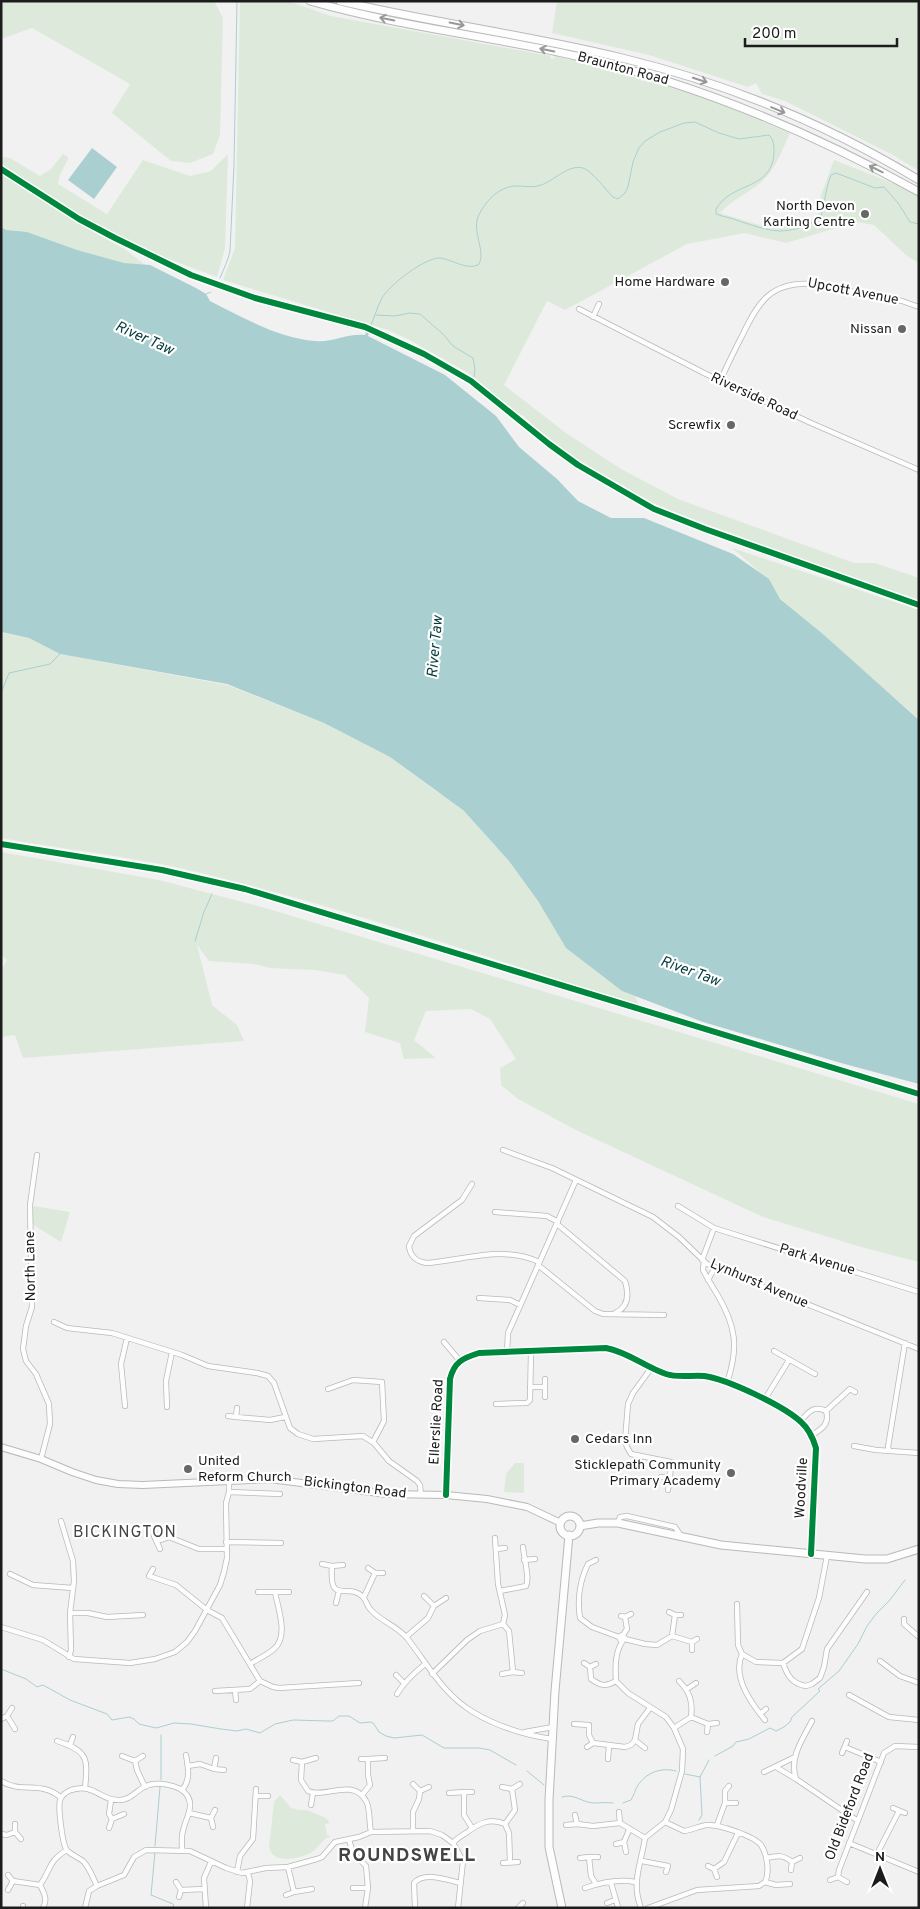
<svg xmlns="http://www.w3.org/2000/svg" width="920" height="1909" viewBox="0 0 920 1909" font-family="Overpass,sans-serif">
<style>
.green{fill:#ddeadb}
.water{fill:#aacfd1}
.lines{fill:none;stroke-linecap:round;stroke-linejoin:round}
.stream{stroke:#aacfd1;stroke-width:1}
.street-casing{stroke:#b8b9b9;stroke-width:6}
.secondary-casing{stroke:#b8b9b9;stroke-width:8}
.primary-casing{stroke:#b8b9b9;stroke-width:9}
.street{stroke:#fdfdfd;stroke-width:4.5}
.secondary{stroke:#fdfdfd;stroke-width:6}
.primary{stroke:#fdfdfd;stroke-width:7}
.cycleway-casing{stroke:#fff;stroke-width:9}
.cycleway{stroke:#00873e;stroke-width:6}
.oneway{stroke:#989898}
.poi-dot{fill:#676767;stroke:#fff;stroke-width:2}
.labels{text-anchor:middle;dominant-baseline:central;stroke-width:4.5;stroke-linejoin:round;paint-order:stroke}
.street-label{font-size:14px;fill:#1c1c1d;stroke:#fff}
.poi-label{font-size:14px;fill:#1c1c1d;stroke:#fff;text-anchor:end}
.water-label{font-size:15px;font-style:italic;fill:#063c3e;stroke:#fff}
.quarter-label{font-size:16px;letter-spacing:1px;fill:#434445;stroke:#fff}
.district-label{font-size:19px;font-weight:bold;letter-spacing:1px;fill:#434445;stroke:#fff}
</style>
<rect width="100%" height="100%" fill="#f1f1f1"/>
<path class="green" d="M1 1H214L223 18 220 135 213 154 190 163 171 161 112 113 130 84 32 28 1 39Z
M240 1H288L331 16 551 56 550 58 554 59 555 55 704 97 790 133C782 150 776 170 760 183 747 194 731 200 720 213L766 227 802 225 818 216 821 195 834 160 900 186 919 197V263L907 256 874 225 856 222 786 243 745 233 687 244 565 310 547 301 504 385 566 433 621 469 678 499 854 563H875L919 578V604C859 579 798 558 738 536 693 519 647 504 606 479 576 461 548 438 522 415L520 416 468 373 406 338 388 330 223 280 235 248Z
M557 1H919V171L893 155 785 101 762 94 756 83 748 87 649 55 552 33Z
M63 154 68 157V159L60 175 58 184 107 214 143 160 190 176 211 171 228 154 225 248 217 277 88 229 126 250 144 264 207 302 287 339 348 357 1 264V157L10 158 40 176 51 169Z
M48 354 509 861 538 901 566 948 622 991 635 996 639 1006C487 957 335 904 180 868 121 855 61 849 1 838V633L29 638 60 654 227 685 324 723 390 757 440 794Z
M518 452 576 505 612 522 732 559 761 573 732 548 919 610V719L778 597 650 575Z
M1 852 159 880 262 907 919 1104V1262L861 1247 763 1217 576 1130 518 1099 501 1085 500 1068 516 1059 490 1019 471 1009 426 1011 414 1040 436 1058 404 1059 400 1043 365 1032 369 998 345 975 315 970 270 968 254 964 209 961 197 945 212 1005 237 1025 244 1041 23 1058 15 1035 1 1037V970L7 960 1 955Z
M33 1206 70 1212 61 1242 32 1224Z
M515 1463H524V1493L504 1492 506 1474Z
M280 1795 291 1808 299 1810H307L326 1818 330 1823 325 1824 327 1835 331 1836C321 1839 319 1849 310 1853 298 1859 273 1865 269 1847L274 1802Z"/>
<path class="water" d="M92 148 117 167 94 199 68 180Z
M1 227 6 230 27 232 77 250 124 263 150 265 196 288 206 294 210 301C242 317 278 338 315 341 332 343 347 333 365 335L366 332 369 333 368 336 445 375 496 416 519 447 557 479 578 501 611 518H644L733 554 769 579 780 599 824 635 919 720V1084L841 1063 703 1022 622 991 566 948 538 901 509 861 463 810 390 757 324 723 227 684 60 654 29 638 1 632Z"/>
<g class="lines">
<path class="stream" d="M220 278C224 268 228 261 230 251L234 165 237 1
M206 294 211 292
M376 315 395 316 410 313 420 314 444 335 453 346 473 358 475 369 474 377
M367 334C373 323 376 309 382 298 389 285 427 256 441 258 453 260 466 270 478 265 487 254 472 232 478 217 485 201 500 185 518 186 526 186 533 188 541 185 554 181 568 164 583 168 592 171 606 190 613 197L618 199 625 193 628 187 633 162 639 148 645 141 660 132 684 123 695 122 719 133 739 139 769 135C774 140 774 146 774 153 772 191 732 181 716 209V214C724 217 732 218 739 221 773 232 785 237 820 219 825 205 825 190 831 175L836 173 875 188 884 187 898 203 910 222 919 224
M1 693 9 673 50 664 60 654
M195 941 204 912 212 894
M1 1669 26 1679 37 1687 43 1685 70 1700 107 1714 112 1720 129 1717 134 1719 139 1724 156 1728 174 1723 191 1724 221 1729 237 1731 246 1729 260 1733 275 1724 293 1720 327 1721H333L339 1716H349L360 1723 371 1722 374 1724 379 1732 386 1736 394 1738 422 1735 444 1748H479L490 1750 516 1765
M161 1735V1780
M715 1756 733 1746 736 1742 749 1739 770 1728 776 1731 784 1727 790 1722 792 1717 820 1691 818 1689 839 1671 858 1644 867 1626 876 1614 889 1601 905 1580
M527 1771 544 1785
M685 1774 700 1777 709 1760
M562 1797C574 1793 581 1802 593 1803 599 1803 606 1802 613 1803
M623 1803 631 1800C634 1795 635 1790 638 1785 647 1772 662 1767 676 1771
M699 1820 702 1815 700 1777
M155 1846 160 1787
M155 1852 151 1895 173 1904 174 1908"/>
<defs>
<path id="street" d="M579 309 706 374 811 423 919 470
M593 317 599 304
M720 381C727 366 734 351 742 336 758 302 771 281 813 284L902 301 919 307
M503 1150 552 1168 653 1217 679 1237 707 1264 919 1349
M37 1155 30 1205 32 1307 26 1326 23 1349 26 1361 36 1374 49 1404 50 1424 41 1459
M472 1184 462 1200 414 1236 409 1246C410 1256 417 1262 427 1263 465 1260 503 1245 539 1262
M678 1206 714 1228 919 1292
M495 1212 547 1216 558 1222
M557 1224 625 1281C629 1294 629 1307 615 1313
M702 1260 714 1228
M704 1261 703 1270C707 1278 712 1286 717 1294 736 1326 739 1347 727 1383
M538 1265 595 1311 603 1314 664 1315
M708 1280 715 1267
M479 1298 510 1300 520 1305
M54 1322 67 1328 112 1333 182 1355 208 1366 257 1373 268 1376 274 1383 290 1428 298 1434 313 1439 363 1436 374 1443 389 1461 417 1481 420 1485 421 1495
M444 1342 460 1361
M774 1351 815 1374
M507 1352 508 1333 576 1180
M652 1367 633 1393 628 1404 625 1441 627 1447 631 1454 671 1462 670 1478 661 1477
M530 1387H545V1397
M545 1387V1379
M328 1389 353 1380 382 1382 384 1421 373 1442
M765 1399 789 1360
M496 1404 527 1403 530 1400 531 1351
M125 1406 121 1364 127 1338
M167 1407 166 1381 172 1352
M826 1411 850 1389 855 1392
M228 1416 236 1417 237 1408
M236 1417 270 1420 285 1417
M801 1421C808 1412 814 1405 826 1411 830 1424 822 1429 812 1435
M854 1446 876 1450 919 1453
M889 1450 888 1447 905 1343
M668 1490 670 1478
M229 1492 280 1494
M446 1495 450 1379C454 1362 463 1358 479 1353L606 1348C628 1352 645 1367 666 1374 678 1378 691 1375 704 1376 727 1379 784 1406 801 1422 809 1429 813 1438 816 1448L811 1554
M61 1521 73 1561 74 1581 70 1613 71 1650 69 1657
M618 1523 620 1517 627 1516 675 1527 681 1536
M154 1536 160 1549
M158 1541 169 1537 199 1549H227
M226 1542 281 1543
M496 1549 505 1548
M524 1560 535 1559
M596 1560 588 1564C580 1580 577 1600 580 1618L592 1627 619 1637
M322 1564 332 1566 343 1565
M332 1566C329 1607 347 1581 363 1597 367 1601 367 1607 371 1610 379 1620 397 1626 407 1638 428 1665 443 1694 473 1712 496 1726 526 1735 552 1739
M153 1569 149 1576 176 1585 207 1610 222 1618 260 1681
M375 1573H383
M10 1574 33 1585 73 1588
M500 1591 526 1586C530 1579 524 1558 523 1547
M258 1592H275
M424 1596 434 1606
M364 1597 375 1573 368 1568
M336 1603 339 1591
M737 1604 738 1645 742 1654C732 1677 751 1703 765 1720
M669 1612 675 1615H681
M70 1613H88L107 1617 143 1615
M621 1616 625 1617 631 1614
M904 1619V1624L919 1637
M1 1627 43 1640 74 1659 130 1663 155 1659 175 1652 187 1642 195 1631 220 1585 224 1572 227 1558 226 1503 229 1492V1480
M623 1635 627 1629 625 1617
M672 1636 692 1642
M406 1637 428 1618 434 1606 446 1598
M625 1639 645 1644 657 1645 672 1636 675 1615
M621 1641 619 1637 622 1635 625 1638C615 1649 615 1666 616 1681L628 1693 666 1717 674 1728 683 1749 682 1771 671 1810 665 1822 645 1838C641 1864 631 1883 641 1908
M692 1650V1642L697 1639
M742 1654 756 1662 783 1663 802 1649 819 1598 827 1556
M880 1661 900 1676 919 1683
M584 1663 590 1667 596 1664
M783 1663C787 1675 792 1684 806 1686L812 1684 820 1678 824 1667 827 1649 867 1592
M250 1664C258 1659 267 1655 274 1649 289 1636 278 1609 275 1592H289
M590 1667 591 1679C601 1686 605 1687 616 1681
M513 1672 522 1673
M432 1674 467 1640 480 1631 503 1624 505 1615 498 1584 495 1538
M502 1674 513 1672 509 1631 503 1624
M396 1675 404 1683
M260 1681 273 1687 279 1688 359 1683
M687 1689 696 1683
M235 1690 236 1700
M215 1691 250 1689 260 1681
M397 1694C404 1682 414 1673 425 1664
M849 1695 889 1717 919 1720
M760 1714 766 1709
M7 1716 15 1729
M691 1717 708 1724 717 1723
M1 1719 7 1716 12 1708
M812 1721C802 1740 789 1758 796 1779L858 1821
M574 1724 589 1725V1735L593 1743 625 1747 631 1745 635 1740 638 1724 650 1708
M674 1728 691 1717C693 1702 690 1692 679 1681
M525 1732 553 1727
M707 1732 708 1724
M635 1740 645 1748
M57 1741C88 1751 88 1758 85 1788
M70 1745 73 1737
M587 1747 593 1743
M845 1747 881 1762
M842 1753 847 1741
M122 1756 135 1761 137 1770 145 1787
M361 1759H368
M608 1759 609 1745
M293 1760 302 1762 301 1780 308 1791C325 1799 353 1777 366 1801 370 1806 369 1823 371 1832
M135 1761 143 1756
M302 1762 316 1758
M188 1766 200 1764 214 1769 224 1770
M776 1767 796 1779
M214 1769 216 1758
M764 1772 793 1758
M1 1781C21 1794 42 1780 61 1798
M413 1784 420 1791
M502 1787 512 1789 520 1784
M182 1790C191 1780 188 1767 186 1755
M464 1792H472
M449 1793 464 1792V1815L472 1828
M362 1795 370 1785 368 1775V1759L385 1758
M256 1796H268
M725 1803V1791L729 1786
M311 1805 313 1793
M893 1808 905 1813
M619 1812 620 1823
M189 1813 211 1818 213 1827
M575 1815 577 1824 593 1826 620 1823 645 1838
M211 1818 215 1810
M112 1819 124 1814
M665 1822 684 1831C692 1830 699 1826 707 1825 718 1824 754 1836 761 1845 767 1854 770 1872 765 1882
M505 1824 515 1810 512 1789
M566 1825 577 1824
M717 1825 725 1803H736
M109 1828 112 1819 109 1814 111 1800
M413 1831V1812L419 1799 420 1791 429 1787
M15 1832 21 1839
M1 1834 7 1835 15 1832V1824
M349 1840 353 1853 366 1866 368 1888 365 1908
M624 1842 626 1852
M453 1843C457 1838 461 1836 466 1833 478 1824 490 1817 505 1824L509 1833 510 1862
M849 1843 919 1872
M616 1844 624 1842 629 1830
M877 1854 899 1811
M589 1857H598
M580 1858 589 1857 591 1876 596 1884
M766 1858C777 1856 782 1854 792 1862L791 1870
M642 1861 668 1866 666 1872
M792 1862 800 1858
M503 1863 518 1862
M708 1866 714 1869 724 1862 738 1833
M288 1867 294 1892 312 1889
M714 1869 717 1877
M237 1872 240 1856 253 1839 256 1789
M8 1875 13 1881 40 1885
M838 1877 839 1870 884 1753 895 1746 919 1747
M838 1877 847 1882
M830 1880 838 1877
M176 1882 181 1890 204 1889
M611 1883 618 1907
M97 1886C93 1878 90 1869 84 1862 79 1857 70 1855 66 1849 62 1841 58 1807 60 1800 62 1795 66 1792 71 1790 95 1783 99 1800 118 1800 129 1801 135 1792 144 1787 156 1781 179 1784 187 1795 195 1807 185 1819 183 1831 181 1837 182 1844 182 1850
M353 1888H368
M585 1888C600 1883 620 1879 635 1882
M8 1890 13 1881
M286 1895 294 1892
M179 1897 181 1890
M607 1903 615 1900
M23 1906V1908
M43 1908C48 1899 44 1893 40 1885 51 1870 48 1861 67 1850
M85 1908 89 1891 97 1886 124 1875 134 1857 146 1850 190 1851 226 1868 242 1873 266 1868 288 1867 317 1859 322 1857 335 1842 359 1837 371 1832 430 1831 442 1835 453 1843 463 1861 458 1908
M206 1908 204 1878 211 1862
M247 1908 250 1881 248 1873
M415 1908 414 1883C424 1871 447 1880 461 1883
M518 1908 523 1903
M648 1908 697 1890 759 1886 765 1882 776 1885 790 1884"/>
<path id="secondary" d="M1 1447 41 1459 72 1472 96 1480 118 1484 143 1485 270 1479 387 1494 446 1495 487 1499 527 1507 561 1523"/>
<path id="primary" d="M310 1C397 26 488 36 576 56 697 84 811 132 919 192
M340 1C434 23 529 35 622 58 726 83 828 125 919 180
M560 1526a10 10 0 1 1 20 0a10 10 0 1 1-20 0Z
M580 1526 598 1523H618L721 1545 865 1559H887L919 1549
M562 1908 549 1847V1800L555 1691 569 1535"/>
</defs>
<use href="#street" class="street-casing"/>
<use href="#secondary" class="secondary-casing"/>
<use href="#primary" class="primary-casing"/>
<use href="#street" class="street"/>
<use href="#secondary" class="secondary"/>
<use href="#primary" class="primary"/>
<defs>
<path id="cycleway" d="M1 169 79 219 115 238 191 275 255 298 365 327 424 354 471 381 549 444 578 465 654 509 705 529 919 605
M1 844 162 870 245 889 919 1094
M446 1495 450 1379C454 1362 463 1358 479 1353L606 1348C628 1352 645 1367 666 1374 678 1378 691 1375 704 1376 727 1379 784 1406 801 1422 809 1429 813 1438 816 1448L811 1554"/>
</defs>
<use href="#cycleway" class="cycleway-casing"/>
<use href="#cycleway" class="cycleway"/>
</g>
<defs><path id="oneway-shaft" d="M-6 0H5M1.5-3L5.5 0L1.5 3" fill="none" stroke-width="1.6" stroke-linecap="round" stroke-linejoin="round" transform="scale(1.25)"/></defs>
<g class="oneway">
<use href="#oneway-shaft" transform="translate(387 19) rotate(-169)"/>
<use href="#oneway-shaft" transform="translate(457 24) rotate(11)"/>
<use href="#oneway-shaft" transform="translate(547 50) rotate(-168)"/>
<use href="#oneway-shaft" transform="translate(700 80) rotate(18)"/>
<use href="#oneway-shaft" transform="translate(778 110) rotate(22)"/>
<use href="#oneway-shaft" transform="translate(876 169) rotate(-154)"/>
</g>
<g class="poi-dot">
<circle cx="865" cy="214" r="5"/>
<circle cx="725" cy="282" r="5"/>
<circle cx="902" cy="329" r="5"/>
<circle cx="731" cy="425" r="5"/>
<circle cx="575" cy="1439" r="5"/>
<circle cx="188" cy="1469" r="5"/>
<circle cx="731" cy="1473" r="5"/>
</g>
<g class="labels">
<g class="street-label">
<text transform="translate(623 69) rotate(15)">Braunton Road</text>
<text transform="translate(853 292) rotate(11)">Upcott Avenue</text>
<text transform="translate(754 397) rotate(25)">Riverside Road</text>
<text transform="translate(817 1260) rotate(17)">Park Avenue</text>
<text transform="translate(31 1266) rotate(-91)">North Lane</text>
<text transform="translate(759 1284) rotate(23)">Lynhurst Avenue</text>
<text transform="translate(437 1422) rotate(-87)">Ellerslie Road</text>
<text transform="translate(355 1488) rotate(7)">Bickington Road</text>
<text transform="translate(802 1488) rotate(-87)">Woodville</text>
<text transform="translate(850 1807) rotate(-69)">Old Bideford Road</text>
</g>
<g class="poi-label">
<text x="855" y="206">North Devon<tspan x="855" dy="16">Karting Centre</tspan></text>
<text x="715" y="282">Home Hardware</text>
<text x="892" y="329">Nissan</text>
<text x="721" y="425">Screwfix</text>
<text x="585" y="1439" text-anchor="start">Cedars Inn</text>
<text x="198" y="1461" text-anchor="start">United<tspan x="198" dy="16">Reform Church</tspan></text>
<text x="721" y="1465">Sticklepath Community<tspan x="721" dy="16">Primary Academy</tspan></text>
</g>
<g class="water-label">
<text transform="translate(144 339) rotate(24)">River Taw</text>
<text transform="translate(436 647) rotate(-85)">River Taw</text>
<text transform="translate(690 972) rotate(20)">River Taw</text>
</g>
<g class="quarter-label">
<text x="125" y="1533">BICKINGTON</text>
</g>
<g class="district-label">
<text x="407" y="1856">ROUNDSWELL</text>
</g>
</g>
<rect width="920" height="1909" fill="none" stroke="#1c1c1d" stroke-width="5"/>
<g transform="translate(880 1869)" stroke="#ffffff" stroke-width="4" paint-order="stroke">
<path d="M0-4L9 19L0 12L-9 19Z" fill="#1c1c1d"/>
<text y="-8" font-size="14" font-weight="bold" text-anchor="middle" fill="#1c1c1d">N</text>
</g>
<path d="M745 38v8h152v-8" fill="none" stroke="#1c1c1d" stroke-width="2.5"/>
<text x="752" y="38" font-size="15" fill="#1c1c1d" stroke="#ffffff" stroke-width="4" paint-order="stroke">200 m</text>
</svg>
